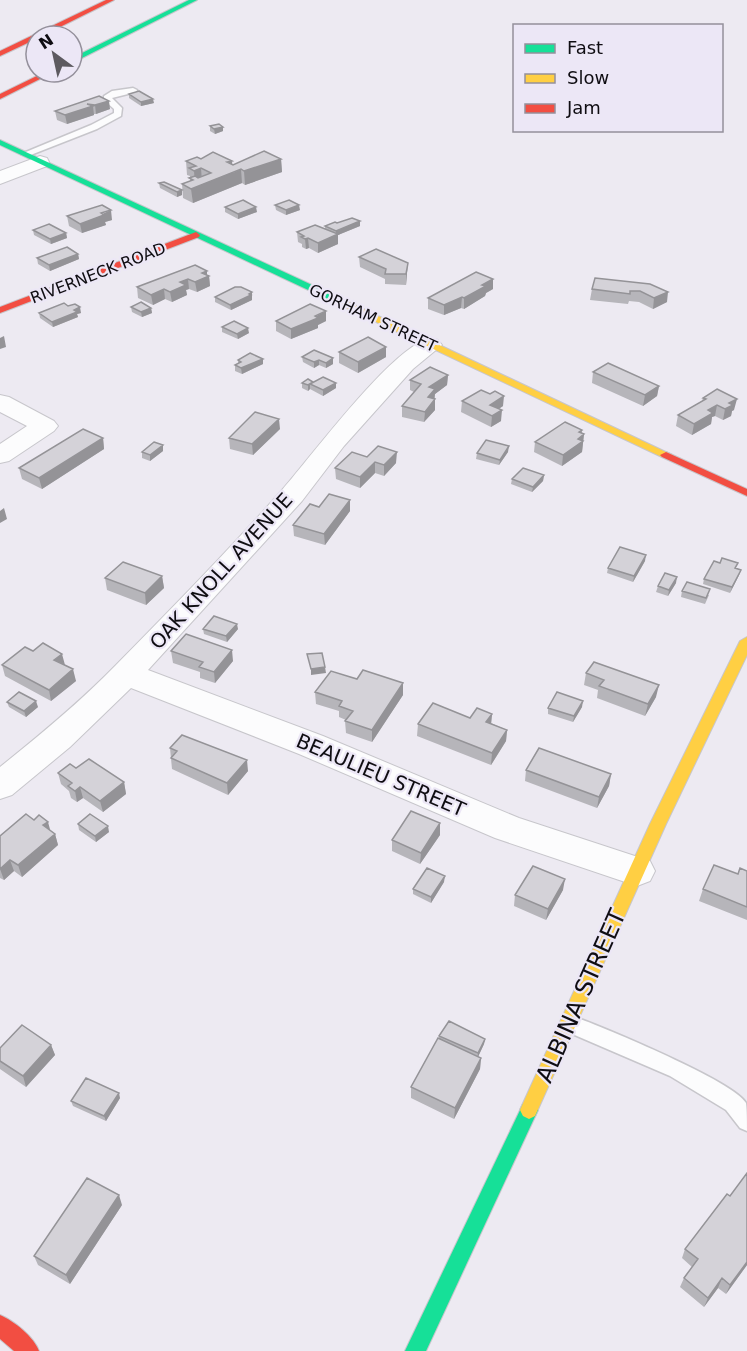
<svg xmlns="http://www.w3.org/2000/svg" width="747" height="1351" viewBox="0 0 747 1351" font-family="'DejaVu Sans',sans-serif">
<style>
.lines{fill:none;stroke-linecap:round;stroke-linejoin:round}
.lane-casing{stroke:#c7c6cb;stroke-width:3}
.street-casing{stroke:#c7c6cb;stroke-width:2}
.fast-casing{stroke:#c7c6cb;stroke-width:2}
.slow-casing{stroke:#c7c6cb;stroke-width:2}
.jam-casing{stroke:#c7c6cb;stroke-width:2}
.lane{fill:#fcfcfd;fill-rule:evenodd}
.street{fill:#fcfcfd;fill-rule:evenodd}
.fast{fill:#16e098;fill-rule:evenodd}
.slow{fill:#ffcf43;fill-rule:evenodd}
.jam{fill:#f24e42;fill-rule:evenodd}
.wall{fill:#b6b5ba}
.shaded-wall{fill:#949397}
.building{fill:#d4d2d8;stroke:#949397;stroke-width:1.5}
.labels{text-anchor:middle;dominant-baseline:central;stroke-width:4.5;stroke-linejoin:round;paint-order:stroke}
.far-street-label{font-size:16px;fill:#0f0d12;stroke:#ece7f6}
.street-label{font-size:20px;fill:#0f0d12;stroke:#ece7f6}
.near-street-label{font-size:24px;fill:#0f0d12;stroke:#ece7f6}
</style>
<rect width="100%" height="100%" fill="#edeaf2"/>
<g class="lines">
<defs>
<path id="lane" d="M133 88 137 90 136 92 112 98 122 108 121 116 97 129 28 156 21 154 91 125 114 113V109L104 100V96L112 91Z
M570 1015C600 1026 734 1081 746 1103 747 1110 747 1123 747 1131L740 1128 726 1110 670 1076 563 1030 560 1024 563 1018Z"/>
<path id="street" d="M40 156 47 158 49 162 47 166 0 184V171Z
M430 338 438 340 442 345 413 369 344 446 302 501 148 670 323 736 519 818 650 861 655 871 650 881 637 886 495 838 299 754 131 688 70 747 12 795 0 799V767C40 735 80 702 116 665 172 608 229 550 282 490 312 456 391 348 430 338Z
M0 395 9 397 54 421 58 426 54 431 9 461 0 463V444L27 426 0 412Z"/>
<path id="fast" d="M189 0H197L72 63V58Z
M0 140 342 299 344 301 336 303 0 145Z
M529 1101 535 1104 538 1110 426 1351H405L523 1104Z"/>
<path id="slow" d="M336 299H342L672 455 670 457H662L336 303Z
M747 637V655L666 824 535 1116 529 1119 523 1116 520 1110 650 824 740 641Z"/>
<path id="jam" d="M106 0H114L42 36H36V39L0 56V51Z
M45 72H54L0 99V94Z
M196 232 200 235 199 237 0 313V307Z
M666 452 747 489V496L662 457 660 455Z
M0 1315C14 1321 34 1337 39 1351H14L0 1339Z"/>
</defs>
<use href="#lane" class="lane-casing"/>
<use href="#street" class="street-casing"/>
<use href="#fast" class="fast-casing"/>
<use href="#slow" class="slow-casing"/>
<use href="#jam" class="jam-casing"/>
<use href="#lane" class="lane"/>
<use href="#street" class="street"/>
<use href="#fast" class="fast"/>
<use href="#slow" class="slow"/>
<use href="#jam" class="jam"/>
</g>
<path class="wall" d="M129 94 154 103 141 106 129 98Z
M99 96 110 109 96 114H94V115L67 124 57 120 55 111Z
M210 126 223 131 215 134 210 131Z
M201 159 232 165 281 159 282 172 245 185 242 183 193 203 183 198 182 184 190 181V176L187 175 186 161Z
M159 183 182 195 177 197 160 188Z
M275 205 300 210 286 215 276 210Z
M225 207 257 212 238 219 225 212Z
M67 216 112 220 105 222 106 225 82 233 69 226Z
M360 221V226L338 235V244L318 253 309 248 306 249 302 247V244L298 242 297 232 325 229V226L337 223Z
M33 230 66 233 67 238 51 244 34 235Z
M78 254 79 259 50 271 38 264 37 258Z
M359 257 407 273 406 285 385 284V279L360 267Z
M207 271V276H209L210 286 197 292 189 289 186 290 187 295 172 302 165 299 153 305 138 298 137 287Z
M650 284 667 302 653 309 639 302 629 301 628 304 590 300 592 289Z
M493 289 486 293 485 296 464 309 461 308 444 315 428 309V298Z
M215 297H252V300L231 310 215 302Z
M68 306 81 313 77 314 78 317 53 327 40 318 39 313Z
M131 307 151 308 152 313 142 317 132 312Z
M276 321H326L318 325V328L291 339 276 331Z
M222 327 249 333 238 339 222 332Z
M314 350 333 364 326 368 319 365 314 368 303 362 302 357Z
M339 352 386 357 358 373 339 363Z
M263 359V364L242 374 235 371V365L238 363V360Z
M593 372 659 386 657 396 643 406 592 383Z
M448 375 447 385 435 394V410L424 422 402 417V406L414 392 410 390V380Z
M313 382 336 383V388L323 396 310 389 308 391 302 388V383Z
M703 398 734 410 732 411 731 416 723 420 715 416 712 417 711 424 692 435 676 426 678 415 702 401Z
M462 401 503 406 499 409 501 421 491 427 461 412Z
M280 429 253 455 230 449 229 438Z
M581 433 584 434 582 452 562 466 534 452 535 442Z
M103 438 104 449 42 489 22 479 19 468Z
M163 451 150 461 142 458V452Z
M508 452 499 465 476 459 477 453Z
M367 457 396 463 384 476 375 473 360 488 336 479 335 468Z
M544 475 543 481 532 492 511 484 512 479Z
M350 500V511L325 545 294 536 293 525 319 507Z
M645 561 633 582 607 573 608 568Z
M736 568 741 570 739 575 730 593 703 584 704 579Z
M162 576 164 588 146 605 107 590 105 578Z
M676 583 668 596 656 592 658 586Z
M682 591 709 595 705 604 681 597Z
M203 629H238L227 642 204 634Z
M33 651 65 665 76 681 51 701 5 676 2 665Z
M171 651 233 661 215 683 200 678V672L173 663Z
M586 673 656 697 645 716 597 698 598 690 584 685Z
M315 692 403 695 372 742 346 733 345 721 346 720 339 717V711L316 704Z
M7 702 38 707 26 717 9 707Z
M582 707 573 722 548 714V708Z
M492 714 491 723 507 730 506 741 491 765 417 736 418 724 470 718Z
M170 748 248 771 228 795 172 769Z
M76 768 124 782 126 794 103 812 83 798 77 802 71 798 69 791 61 784 58 773Z
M526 770 611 774 609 786 597 808 525 781Z
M78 824 109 832 96 842 79 830Z
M50 830 55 834 58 845 22 877 14 871 4 880 0 878V836Z
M440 835 420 864 392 851V840Z
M747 871V920L699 901 703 889 738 874Z
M444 882 431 903 413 894V889Z
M563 890 546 920 514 906 515 895Z
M439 1036 485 1039 484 1044 478 1057 481 1058 480 1069 454 1119 411 1098V1087L439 1039Z
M51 1045 55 1055 26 1087 0 1069V1048Z
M120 1098 106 1121 73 1106 71 1101Z
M747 1173V1265L726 1294 718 1288 704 1307 680 1287 684 1278 692 1267 682 1258 685 1249 730 1196Z
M122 1205 70 1284 38 1265 34 1256Z"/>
<path class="shaded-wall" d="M153 99 154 103 141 106V102Z
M109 101 110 109 96 114 95 105Z
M93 106 94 115 67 124 65 115Z
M223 127V131L215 134 214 129Z
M281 159 282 172 245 185 244 171Z
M232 161 233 173 241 169 242 183 193 203 191 189 227 162Z
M201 168 202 182 195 184 194 171Z
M182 190V195L177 197V192Z
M299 205 300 210 286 215V210Z
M256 207 257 212 238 219V214Z
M111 210 112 220 105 222 106 225 82 233 80 224Z
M360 221V226L338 235V244L318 253V243L336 235V231Z
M66 233 67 238 51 244 50 239Z
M308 238 309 248 306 249 305 239Z
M78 254 79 259 50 271 49 265Z
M408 263 407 273 406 285V274Z
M207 271V277L209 276 210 286 197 292 195 282 202 273Z
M188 279 189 289 186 290 187 295 172 302 170 292 180 282Z
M493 279V289L486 293 485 296 464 309V298L482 285Z
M164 289 165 299 153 305 151 295Z
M252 292V300L231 310 230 305Z
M668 292 667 302 653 309 654 298Z
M462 297 461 308 444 315V305Z
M80 307 81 313 77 314 78 317 53 327 52 322Z
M151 308 152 313 142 317 141 312Z
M326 311V321L318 325V328L291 339V329Z
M248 328 249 333 238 339 237 334Z
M4 336 6 347 0 349V338Z
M386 347V357L358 373V362Z
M333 358V364L326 368V363Z
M263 359V364L242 374 241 368Z
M319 360V365L314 368V362Z
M448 375 447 385 435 394 434 399 428 397 429 387Z
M336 383V388L323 396V390Z
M310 384V389L308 391V385Z
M659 386 657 396 643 406 645 395Z
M504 396 503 406 489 415 490 405Z
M435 399V410L424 422 425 412Z
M737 399 734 410 732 411 731 416 723 420 725 409 729 403Z
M717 405 715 416 712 417 711 424 692 435 694 424 708 410Z
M502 410 501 421 491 427 492 416Z
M279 419 280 429 253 455 252 444Z
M582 430 581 437 584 434 582 452 562 466 563 455 579 432Z
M103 438 104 449 42 489 39 478Z
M163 445V451L150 461V455Z
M509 446 508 452 499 465 500 460Z
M397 452 396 463 384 476V465Z
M375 462V473L360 488V477Z
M544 475 543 481 532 492 533 487Z
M350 500V511L325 545 324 534Z
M4 508 7 519 0 523V511Z
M646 555 645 561 633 582 634 576Z
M741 570 739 575 730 593 732 587Z
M162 576 164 588 146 605 145 593Z
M677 577 676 583 668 596 669 590Z
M237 624 238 629 227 642 226 636Z
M232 650 233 661 215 683 214 672Z
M62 654 65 665 54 660Z
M325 667 326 673 311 675V669Z
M73 669 76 681 51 701 49 690Z
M403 683V695L372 742V730Z
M659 685 656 697 645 716 648 704Z
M36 701 38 707 26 717 24 711Z
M583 701 582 707 573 722 574 716Z
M492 714 491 725 486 722Z
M507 730 506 741 491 765 492 753Z
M247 760 248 771 228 795 227 783Z
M611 774 609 786 597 808 599 797Z
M124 782 126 794 103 812 100 801Z
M80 787 83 798 77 802 75 791Z
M48 822 51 833 43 825Z
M440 823V835L420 864 421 853Z
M108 826 109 832 96 842 95 836Z
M55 834 58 845 22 877 18 865Z
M10 860 14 871 4 880 0 869Z
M445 876 444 882 431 903V897Z
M565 879 563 890 546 920 548 909Z
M485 1039 484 1044 477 1059 478 1053Z
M51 1045 55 1055 26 1087 23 1076Z
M481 1058 480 1069 454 1119 455 1108Z
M119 1093 120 1098 106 1121 104 1116Z
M119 1195 122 1205 70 1284 66 1275Z
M747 1262V1265L726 1294 730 1285Z
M722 1278 718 1288 704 1307 708 1298Z"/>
<path class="building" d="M139 91 153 99 141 102 129 94Z
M99 96 109 101 95 105 87 104 93 106 65 115 55 111Z
M219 124 223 127 214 129 210 126Z
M264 151 281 159 244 171 241 169 191 189 182 184 193 180 189 178 195 176 198 178 211 173 201 168 194 171 189 168 196 166 186 161 197 157 201 159 213 152 232 161 227 162 233 165Z
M164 182 182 190 177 192 159 183Z
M243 200 256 207 238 214 225 207Z
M289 200 299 205 286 210 275 205Z
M102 205 111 210 101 213 104 215 80 224 67 216Z
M352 218 360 221 336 231 325 226 335 222 337 223Z
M49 224 66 233 50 239 33 230Z
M315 225 338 234 318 243 308 238 305 239 301 237 304 236 297 232Z
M67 247 78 254 49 265 37 258Z
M376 249 408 263 406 274H385L386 269 359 257Z
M195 265 207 271 202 273 209 276 195 282 188 279 180 282 186 285 170 292 164 289 151 295 137 287Z
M476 272 493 279 482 285 486 286 464 298 462 297 444 305 428 298Z
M595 278 650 284 668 292 654 298 640 291H630V294L592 289Z
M235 287H241L252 292 249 294 251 295 230 305 215 297Z
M141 302 151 308 141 312 131 307Z
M64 303 68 306 75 304 80 307 74 310 77 312 52 322 39 313Z
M310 304 326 311 315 316 318 318 291 329 276 321Z
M234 321 248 328 237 334 222 327Z
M368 337 386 347 358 362 339 352Z
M314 350 333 358 326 363 319 360 314 362 302 357Z
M250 353 263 359 241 368 235 365 241 362 238 360Z
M608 363 659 386 645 395 593 372Z
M430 367 448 375 429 387 435 389 428 397 435 399 425 412 402 406 421 384 410 380Z
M323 377 336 383 323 390 310 384Z
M308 379 313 382 308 385 302 383Z
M717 389 737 399 729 403 733 405 725 409 717 405 708 410 713 413 694 424 678 415 706 399 703 398Z
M481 390 490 394 495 391 504 396 490 405 502 410 492 416 462 401Z
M255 412 279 419 252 444 229 438Z
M565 422 582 430 579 432 584 434 578 439 583 441 563 455 535 442Z
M83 429 103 438 39 478 19 468Z
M486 440 509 446 500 460 477 453Z
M154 442 163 445 150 455 142 452Z
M378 446 397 452 384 465 375 462 360 477 335 468 352 452 367 457Z
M523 468 544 475 533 487 512 479Z
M329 494 350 500 324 534 293 525 310 504 319 507Z
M620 547 646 555 634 576 608 568Z
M722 558 738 563 735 568 741 570 732 587 704 579 714 561 720 563Z
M123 562 162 576 145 593 105 578Z
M665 573 677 577 669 590 658 586Z
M687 582 710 589 706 598 682 591Z
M214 616 237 624 226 636 203 629Z
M186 634 232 650 214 672 199 667 203 662 171 651Z
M43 643 62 654 54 660 73 669 49 690 2 665 25 647 33 651Z
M322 653 325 667 311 669 307 654Z
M594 662 659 685 648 704 599 686 604 680 586 673Z
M363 670 403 683 372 730 345 721 353 711 339 706 342 701 315 692 331 671 357 679Z
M19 692 36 701 24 711 7 702Z
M557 692 583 701 574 716 548 708Z
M433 703 470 718 477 708 492 714 486 722 507 730 492 753 418 724Z
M182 735 247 760 227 783 171 758 177 751 170 748Z
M539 748 611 774 599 797 526 770Z
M89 759 124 782 100 801 80 787 75 791 68 786 72 783 58 773 70 764 76 768Z
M411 811 440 823 421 853 392 840Z
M26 814 34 820 39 815 48 822 43 825 55 834 18 865 10 860 0 869V836Z
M90 814 108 826 95 836 78 824Z
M714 865 738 874 740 868 747 871V907L703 889Z
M533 866 565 879 548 909 515 895Z
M427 868 445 876 431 897 413 889Z
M449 1021 485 1039 478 1053 439 1036Z
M22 1025 51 1045 23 1076 0 1061V1048Z
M438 1038 481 1058 455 1108 411 1087Z
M86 1078 119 1093 104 1116 71 1101Z
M747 1173V1262L730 1285 722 1278 708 1298 684 1278 698 1259 685 1249 727 1194 730 1196Z
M87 1178 119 1195 66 1275 34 1256Z"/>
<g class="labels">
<g class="far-street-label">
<text transform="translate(98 273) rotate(-21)">RIVERNECK ROAD</text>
<text transform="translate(373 318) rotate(25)">GORHAM STREET</text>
</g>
<g class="street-label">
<text transform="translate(221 571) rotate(-48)">OAK KNOLL AVENUE</text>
<text transform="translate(381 775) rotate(23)">BEAULIEU STREET</text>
</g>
<g class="near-street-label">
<text transform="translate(581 996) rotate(-66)">ALBINA STREET</text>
</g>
</g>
<rect x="513" y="24" width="210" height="108" fill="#ece7f6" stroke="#94909b" stroke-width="1.5"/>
<rect x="525" y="44" width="30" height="9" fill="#16e098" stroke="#94909b" stroke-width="1.5"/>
<text x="567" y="54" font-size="18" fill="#0f0d12">Fast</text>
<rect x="525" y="74" width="30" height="9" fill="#ffcf43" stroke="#94909b" stroke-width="1.5"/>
<text x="567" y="84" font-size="18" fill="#0f0d12">Slow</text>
<rect x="525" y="104" width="30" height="9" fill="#f24e42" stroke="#94909b" stroke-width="1.5"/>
<text x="567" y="114" font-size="18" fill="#0f0d12">Jam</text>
<g transform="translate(54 54) rotate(327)"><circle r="28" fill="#ece7f6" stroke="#94909b" stroke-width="1.5"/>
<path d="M0-4.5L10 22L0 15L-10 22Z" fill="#5d5a60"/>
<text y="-9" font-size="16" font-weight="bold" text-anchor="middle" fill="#0f0d12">N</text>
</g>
</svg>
